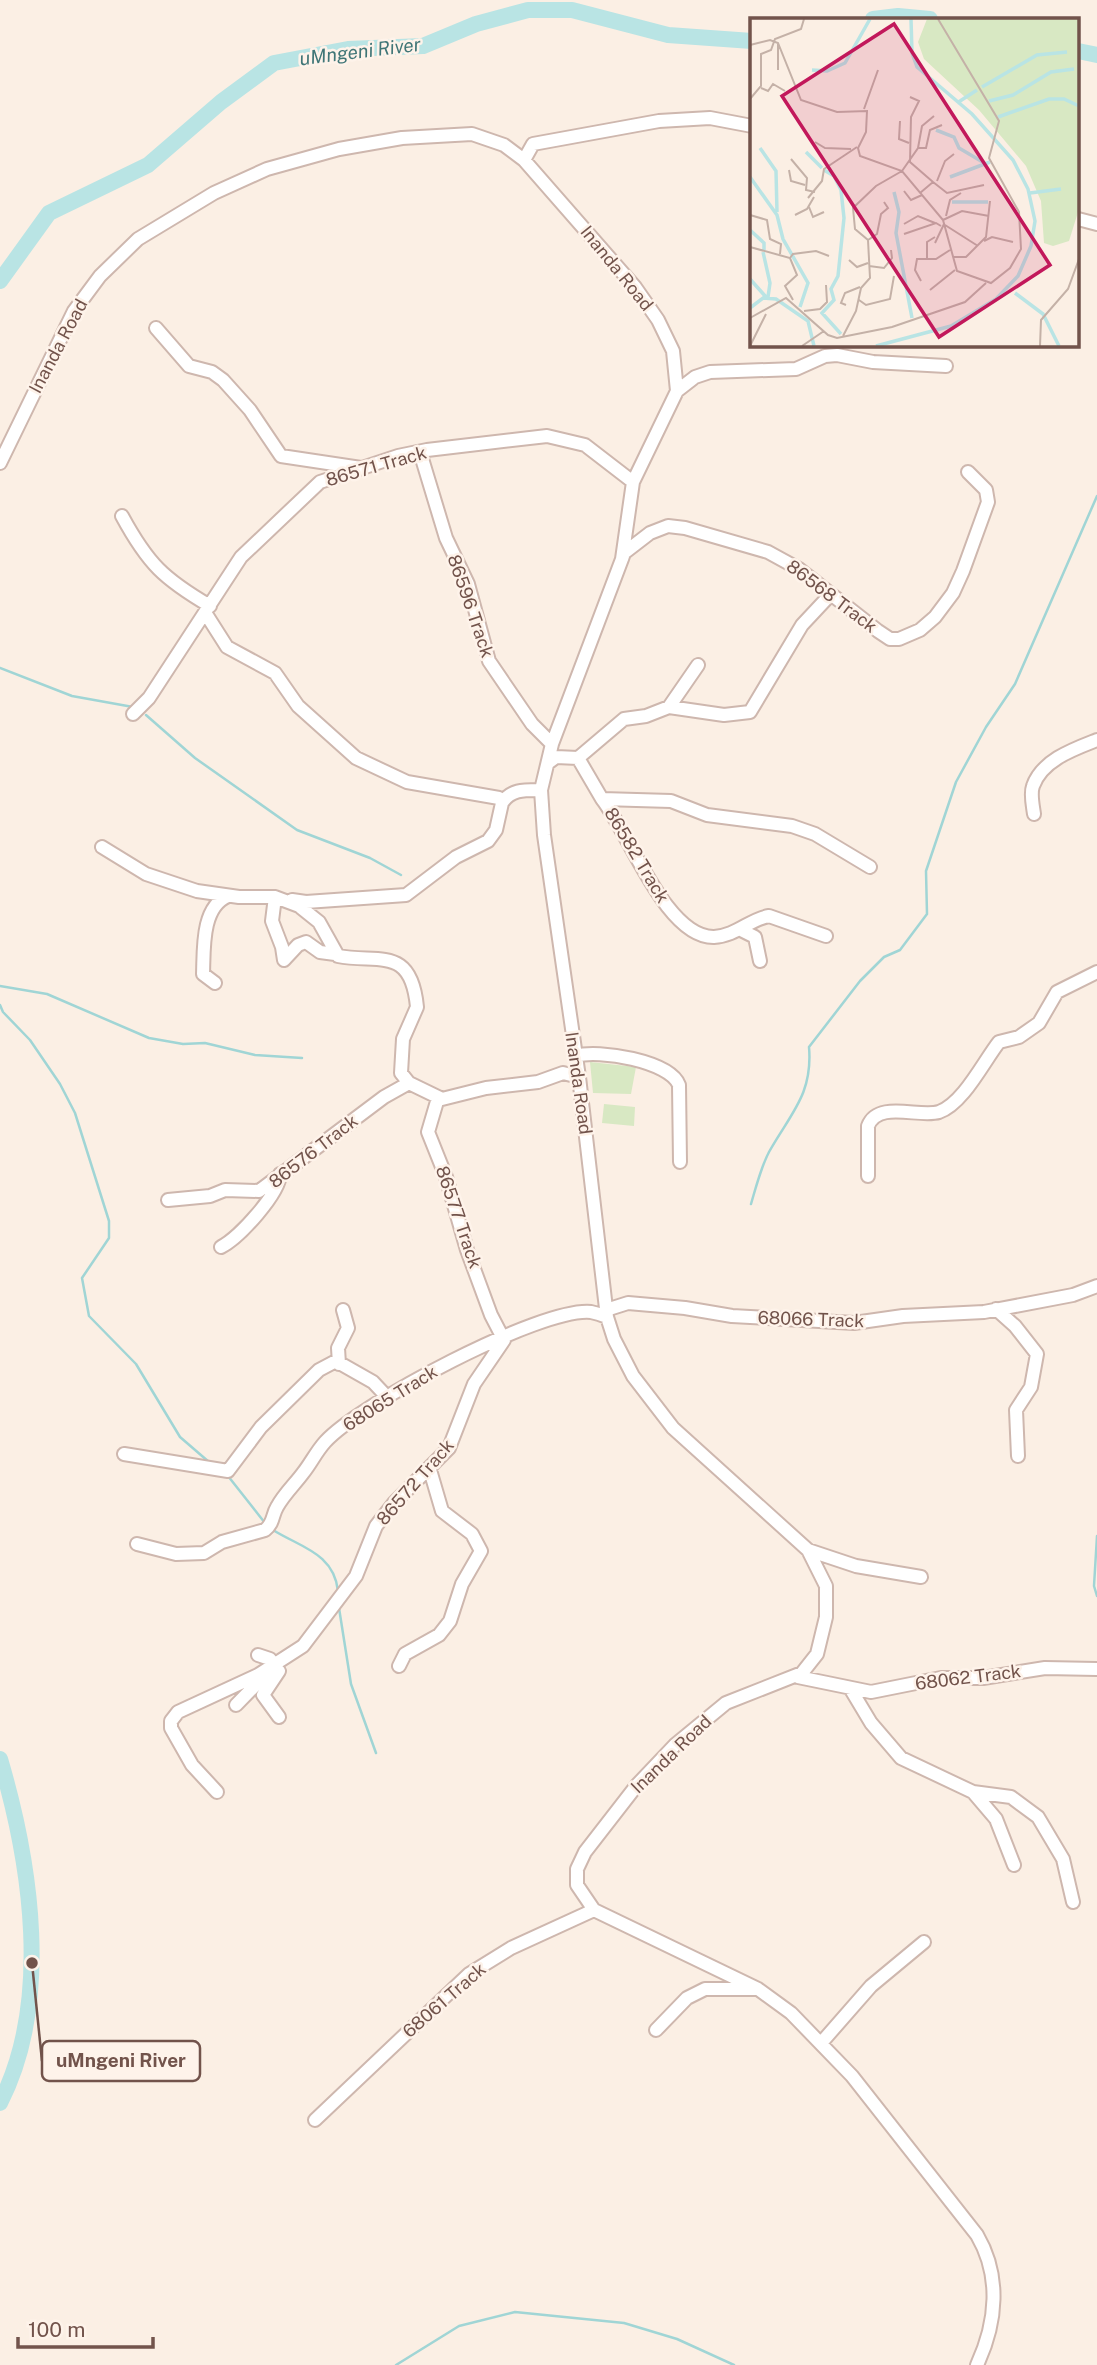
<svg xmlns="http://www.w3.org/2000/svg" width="1097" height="2365" viewBox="0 0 1097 2365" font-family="'Public Sans',sans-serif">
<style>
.green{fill:#d8e8c3}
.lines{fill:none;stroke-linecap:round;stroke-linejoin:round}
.stream{stroke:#a0d5d5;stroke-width:2.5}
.river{stroke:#b9e4e4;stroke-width:16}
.minor-casing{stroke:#ceb7ae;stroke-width:16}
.minor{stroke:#fff;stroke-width:12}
.labels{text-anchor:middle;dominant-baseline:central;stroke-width:5;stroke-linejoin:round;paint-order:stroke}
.street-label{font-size:18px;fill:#72534b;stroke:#fef3ea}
.water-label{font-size:19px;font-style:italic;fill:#407677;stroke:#fef3ea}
.inset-river{fill:none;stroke:#b9e4e4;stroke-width:3.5}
.inset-road{fill:none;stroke:#c4b1a7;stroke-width:2}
.view{fill:#c2185b;fill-opacity:0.15;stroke:#c2185b;stroke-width:3.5}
.inset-edge{fill:none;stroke:#72534b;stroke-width:3.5}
.leader{fill:none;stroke:#72534b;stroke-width:2.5}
.callout-dot{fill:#72534b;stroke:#fef3ea;stroke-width:2.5}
.callout{fill:#fef3ea;stroke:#72534b;stroke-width:2.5}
.callout-label{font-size:19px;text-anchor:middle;font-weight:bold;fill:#72534b}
</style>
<rect width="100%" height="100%" fill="#fbefe4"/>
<path class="green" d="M590 1062 636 1067 631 1094 593 1093Z
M604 1104 635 1107 634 1126 602 1123Z"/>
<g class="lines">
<path class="stream" d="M0 668 72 696 133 707
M146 715 195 758 297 830 370 858 401 875
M0 986 47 994 149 1038 183 1044 205 1043 255 1055 302 1058
M0 1005 3 1012 30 1040 60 1084 75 1113 109 1221V1238L82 1278 89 1316 136 1364 180 1437 209 1462
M751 1204C756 1187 761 1167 769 1152 791 1113 813 1094 809 1047L860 981 884 957 900 950 927 914 926 871 956 782 986 727 1015 684 1097 496
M228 1476 265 1523
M273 1530C300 1547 334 1553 338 1591
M1097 1536 1094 1586 1097 1596
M339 1608 351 1684 376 1753
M396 2365 459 2326 515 2312 624 2323 677 2339 734 2365"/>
<path class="river" d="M873 19 898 16 930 19
M1078 51 1097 55
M0 281 49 213 148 165 221 102 274 63 348 49 423 46 476 24 528 10H572L668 35 752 41
M0 1759C31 1864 52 2002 0 2103"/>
<defs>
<path id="minor" d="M524 160 533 144 659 121 710 118 752 126
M1078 219 1097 224
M156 328 189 366 212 372 223 380 250 410 281 456 361 468
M677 391 695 377 710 372 796 369 825 356 837 355 873 362 946 366
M420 452 446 538 468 584 489 661 532 724 552 744
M0 463 74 311 100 276 138 239 214 193 267 169 339 149 402 138 472 134 504 145 524 160 635 287 658 320 673 351 677 391 633 482 622 559 552 744 541 790 544 835 579 1077 607 1317 614 1339 633 1376 673 1428 808 1550 826 1586V1617L817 1654 802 1673 726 1703 675 1745 637 1785 585 1852 577 1869V1885L594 1910 758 1989 791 2013 852 2076 977 2235C1001 2276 997 2322 977 2365
M122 516C148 564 164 579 210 606
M622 559 624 553 650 533 668 526 685 528 768 552 799 569 878 631 890 639H899L920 630 935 617 953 593 963 571 988 502 986 490 968 472
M206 614 227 647 275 673 298 706 356 758 407 782 499 798 502 803C511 789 525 790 541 790
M669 707 698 665
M133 714 149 698 241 557 320 482 398 456 427 450 547 436 585 445 633 482
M578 758 602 799 671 801 707 815 792 826 815 834 870 867
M548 763 556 757 578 758 624 719 646 716 669 707 724 715 750 712 802 625 831 594
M602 799C629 833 666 938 714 937 736 936 750 919 769 916L826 936
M1034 814C1033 806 1030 794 1033 786 1042 760 1074 749 1097 740
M102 847 146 874 197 891 239 897H275L299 906 319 922 338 956C379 964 411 945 417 1007L403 1039 401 1073 409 1083 442 1099 486 1088 538 1082 563 1073 579 1077
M275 897 272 921 282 947 284 960 298 945 306 942 320 952 335 954
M292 900 306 902 406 895 456 857 488 841 496 830 502 803
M741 930 755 937 760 961
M215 983 203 974C204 950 201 907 228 896
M576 1056C598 1049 670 1061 679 1085L680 1162
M868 1176V1126C878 1100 919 1118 939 1112 963 1104 984 1061 999 1042L1019 1037 1039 1023 1057 992 1097 972
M168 1200 210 1196 225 1190 259 1191 384 1097 409 1083
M221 1247C239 1238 280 1193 280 1174
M996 1309 1015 1326 1037 1354 1031 1387 1016 1410 1018 1456
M606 1310 628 1303 685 1308 732 1316 854 1323 903 1316 984 1312 1073 1295 1097 1286
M339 1364 338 1348 348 1328 343 1310
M124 1454 228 1471 261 1427 319 1370 336 1361 373 1382 388 1398
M137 1544 176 1554 204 1553 222 1542 265 1530C274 1523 272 1515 277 1507 284 1494 295 1484 303 1473 311 1463 316 1452 325 1442 359 1404 541 1307 591 1312 596 1313 602 1315 607 1317
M808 1550 856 1566 921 1577
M399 1666 405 1654 439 1635 450 1621 462 1584 481 1551 472 1534 442 1511 430 1470
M279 1671 263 1695 279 1717
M798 1677 871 1692 941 1678H983L1045 1668 1097 1669
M850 1688 871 1723 901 1758 973 1792 1011 1797 1038 1817 1063 1859 1073 1902
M236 1705 275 1665 270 1659 258 1655
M217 1792 192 1765 171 1728V1721L178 1712 258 1675 303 1646 356 1576 376 1526 394 1503 449 1448 474 1384 504 1340 491 1315 467 1250 446 1177 428 1132 438 1098
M973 1792 996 1819 1014 1865
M656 2030 687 1998 705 1989H758
M822 2042 871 1986 924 1942
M315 2120 469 1974 511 1948 594 1910"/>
</defs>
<use href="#minor" class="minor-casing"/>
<use href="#minor" class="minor"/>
</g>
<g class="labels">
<g class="street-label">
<text transform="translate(617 268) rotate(51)">Inanda Road</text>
<text transform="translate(58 346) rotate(-62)">Inanda Road</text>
<text transform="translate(376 466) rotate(-16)">86571 Track</text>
<text transform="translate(832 596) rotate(37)">86568 Track</text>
<text transform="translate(471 606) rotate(71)">86596 Track</text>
<text transform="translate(637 855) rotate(59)">86582 Track</text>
<text transform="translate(579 1083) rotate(82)">Inanda Road</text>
<text transform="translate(313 1151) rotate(-38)">86576 Track</text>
<text transform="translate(459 1217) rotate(71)">86577 Track</text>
<text transform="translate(811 1319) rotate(2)">68066 Track</text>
<text transform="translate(390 1398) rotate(-32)">68065 Track</text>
<text transform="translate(415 1482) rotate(-49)">86572 Track</text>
<text transform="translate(968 1677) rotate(-7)">68062 Track</text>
<text transform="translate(671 1754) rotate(-44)">Inanda Road</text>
<text transform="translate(444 2000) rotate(-41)">68061 Track</text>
</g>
<g class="water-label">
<text transform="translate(360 51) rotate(-7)">uMngeni River</text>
</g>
</g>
<g transform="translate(750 18)">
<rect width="329" height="329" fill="#fbefe4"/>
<path d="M177 1H329V191L319 223 303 228 294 225 291 183 276 148 229 92 174 41 168 24Z" fill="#d8e8c3"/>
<path class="inset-river" d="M62 52 77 53 95 45 120 1M232 69 287 37 317 34M239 83 263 77 301 54 324 51M207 85 227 72M248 99 299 81H314L329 88M186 112 204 119 209 130 236 146M10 130 26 153 27 194M56 134 72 150M74 152 84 158 91 172 94 200 88 258 81 271 84 282 72 295 91 316M0 159 27 197 33 221 58 265 50 289M200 159 240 144M144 174 149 194 146 215 162 300M280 175 311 171M202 184H238M0 212 14 225V232M13 234 20 265 18 279M0 261 16 279M265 275 293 296 309 328M0 290 13 280 26 281 58 303 64 328M126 328 201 308 246 281 268 258 281 228 285 203 278 171 263 142 222 96 167 49 162 35 161 1"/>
<path class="inset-road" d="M0 27 20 22 28 25 51 82 87 94 117 93 116 114 108 130 110 138 152 153 193 202 207 253 241 265 260 250 271 231 269 194 239 140 249 103 188 1M28 52V25M11 70 18 73 23 66 35 73M160 79 169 83 161 99 160 144 183 164M0 81 11 68V36L21 32 25 21 51 11 54 1M114 91 128 52M150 103 149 121 159 125M65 124 75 130 101 131M168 130H176L180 112 192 107M41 141 57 160 56 172 65 174M39 152 41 163 55 167M152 153 168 130 172 108 184 98M187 163 195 143 204 136M154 173 161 182 172 177M170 175 183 164 197 175 234 167M58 180 72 163 74 151 107 129M59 189 63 199 74 194M0 197 17 202 20 221 31 226 30 236M45 197 57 191 64 179M196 198 200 182 211 175M193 202 212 193 239 198M154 206 168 198 185 205M195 207 228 228M154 216 186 205 191 208M118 222 127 216 131 196 138 190 134 184M234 223 242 219 263 224M185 225 194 206M0 229 40 240 47 257 35 268 43 282M204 239H216L236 219 240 183M40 240 43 236 66 233 79 238M177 241V224L185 219M99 242 107 249 118 245M119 248 134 250 142 240 141 232M171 263 165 252 167 241H186L200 232M180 272 205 252M109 282 116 287 140 281 144 258M96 287 91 285 95 275 110 269M54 293 70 291 77 284 76 267M0 300 36 280 78 317 87 320 142 309 215 284 236 265M93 318 106 293 111 270 120 260 118 222 105 211 103 190 126 168 152 153M0 328 16 296M52 328 74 313M290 328 291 302 318 271 329 241"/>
<path class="view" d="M144 6 300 247 189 319 32 78Z"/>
<rect width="329" height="329" class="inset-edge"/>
</g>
<path class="leader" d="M32 1963L42 2061"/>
<circle class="callout-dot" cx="32" cy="1963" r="7"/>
<rect class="callout" x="42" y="2041" width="158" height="40" rx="7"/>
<g class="callout-label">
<text x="121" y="2067">uMngeni River</text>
</g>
<path d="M18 2337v10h135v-10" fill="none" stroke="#72534b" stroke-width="3.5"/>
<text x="28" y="2337" font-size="21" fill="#72534b" stroke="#fef3ea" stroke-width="5" paint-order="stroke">100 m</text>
</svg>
